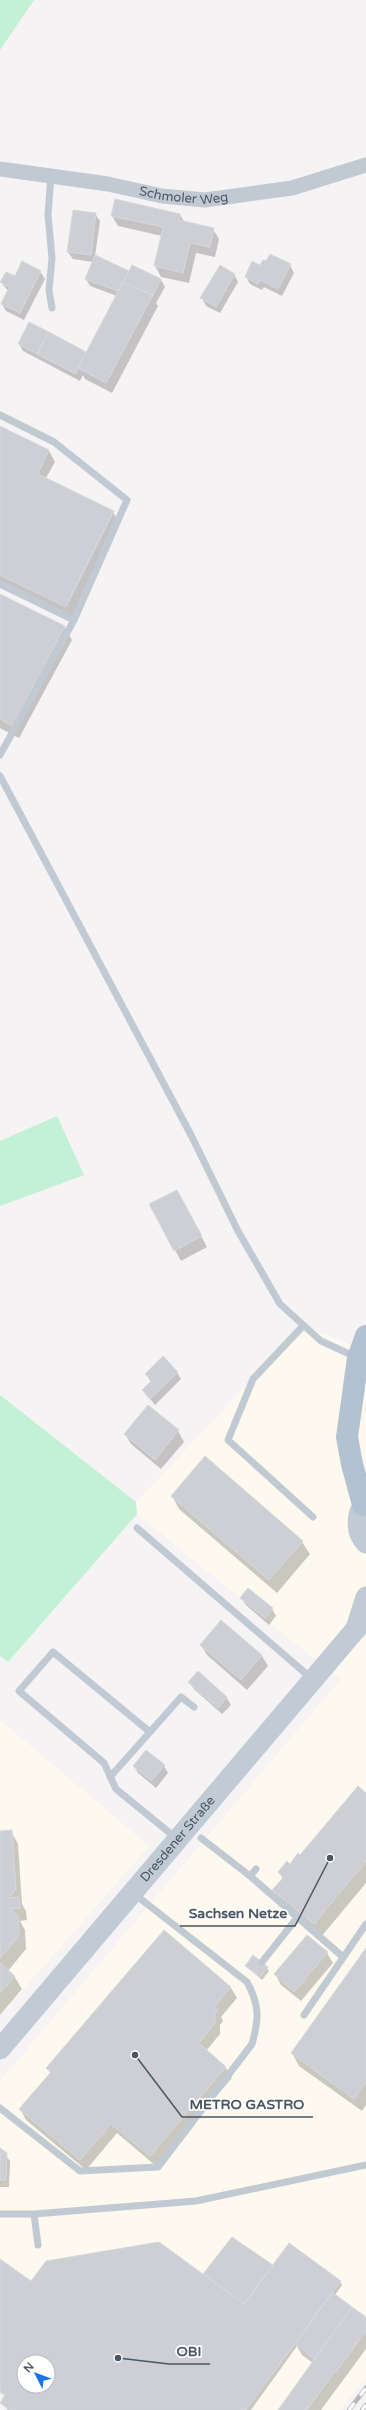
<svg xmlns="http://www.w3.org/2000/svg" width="366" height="2410" viewBox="0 0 366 2410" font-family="'Varela Round',sans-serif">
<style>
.commercial{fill:#fdf9ef;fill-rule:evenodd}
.green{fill:#c3f1d5}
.shadow{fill:#0003;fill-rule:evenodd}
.building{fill:#cdcfd5;stroke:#d7d9de;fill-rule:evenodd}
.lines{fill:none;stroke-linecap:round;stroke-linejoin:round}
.service{stroke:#c1cad2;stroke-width:7}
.minor{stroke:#c1cad2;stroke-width:15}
.secondary{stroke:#c1cbd6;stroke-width:21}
.primary{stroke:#b3c2d1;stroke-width:22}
.rail-casing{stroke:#b5b8bd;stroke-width:4.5}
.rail{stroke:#fff;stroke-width:3;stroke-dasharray:9;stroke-linecap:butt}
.labels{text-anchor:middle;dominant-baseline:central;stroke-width:3.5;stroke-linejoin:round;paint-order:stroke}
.street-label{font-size:13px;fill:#4a5661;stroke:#fff}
.leader{fill:none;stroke:#4a5661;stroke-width:1.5}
.callout-dot{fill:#4a5661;stroke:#fff;stroke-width:1.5}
.callout-label{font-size:14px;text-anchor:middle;font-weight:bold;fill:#4a5661;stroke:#fff;stroke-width:3.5;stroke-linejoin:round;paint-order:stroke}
</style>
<rect width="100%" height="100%" fill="#f5f3f3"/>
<path class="commercial" d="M303 1326 366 1351V2377L340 2410H10L0 2403 5 2395 0 2391V2081L340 1680 137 1514 136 1502ZM24 2362H48V2386H24Z
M0 1720 149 1846 0 2016Z"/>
<path class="green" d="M0 0H34L0 50Z
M57 1116 84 1175 0 1206V1141Z
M0 1395 136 1502 137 1514 8 1662 0 1656Z"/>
<path class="shadow" d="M95 214 100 221 95 256 129 272 161 280 165 287 156 303 158 306 112 393 85 379 83 375 80 381 23 351 19 344 30 323 87 353 117 296 90 286 86 279 93 262 73 259 68 252Z
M180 214 184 222 213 229 219 239 215 257 196 253 189 283 161 277 155 266 162 236 118 226 112 216Z
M290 265 294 273 282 296 264 287 262 290 250 284 246 277 260 267Z
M40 271 45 279 24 320 6 311 2 304 8 291 1 282Z
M234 274 238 282 220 313 206 306 202 298Z
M0 427 49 451 55 462 46 478 113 512 119 523 72 617 0 582Z
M0 595 64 627 72 640 19 738 0 728Z
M183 1202 207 1247 181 1261 175 1250Z
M177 1372 181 1379 155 1405 143 1390 151 1382 146 1374Z
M148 1406 178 1431 184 1442 161 1469 131 1444 125 1434Z
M172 1496 302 1542 310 1554 277 1593 179 1509Z
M241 1598 272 1609 276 1616 269 1625 246 1605Z
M221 1621 262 1656 268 1666 247 1690 207 1655 201 1645Z
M189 1682 226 1697 231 1705 222 1714 194 1689Z
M134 1766H164L168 1773 156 1788 138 1773Z
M366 1794V1883L321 1937 281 1903 274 1890 283 1879 279 1872 290 1865Z
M11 1831 18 1844 22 1904 26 1911 27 1920 20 1921 25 1930 26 1949 8 1971 14 1976 22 1989 0 2015V1832Z
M164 1931 231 1988 237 1998 221 2017 223 2021 220 2025V2034L206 2051 226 2068 232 2078 156 2166 117 2133 86 2170 26 2120 20 2109 51 2074 47 2068Z
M366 1949V2105L362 2111 299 2066 292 2053Z
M327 1953 333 1963 301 2001 281 1985 275 1974Z
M246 1966 267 1968 269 1971 262 1980Z
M0 2149 10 2161 9 2187H0Z
M0 2260 32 2283 206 2278 204 2275 273 2266 340 2281 342 2285 335 2295 366 2318V2349L321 2410H279L313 2363 302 2355 297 2346 251 2410H8L1 2403 6 2397 0 2392ZM24 2362H48V2386H24Z"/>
<path class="building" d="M115 199 180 214 179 220 214 228 210 247 190 243 183 273 154 266 163 227 111 216Z
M73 210 96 213 91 255 67 252Z
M270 254 291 264 278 289 260 280 258 284 245 277 252 261 260 265 263 260 266 261Z
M95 255 129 271 118 291 85 279Z
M22 261 41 271 20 313 1 304 9 287 0 282 6 272 15 276Z
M132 265 161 279 153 295 123 282Z
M220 265 235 274 216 307 200 298Z
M123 282 153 295 106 383 78 368Z
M29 322 49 332 37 354 18 344Z
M49 332 86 352 76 374 37 354Z
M0 426 49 450 38 474 114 511 66 607 0 575Z
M0 594 65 626 12 726 0 719Z
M177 1190 202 1236 174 1251 149 1204Z
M163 1356 178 1372 150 1399 142 1390 152 1380 145 1374Z
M148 1405 179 1430 155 1460 124 1434Z
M205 1456 303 1541 269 1580 171 1496Z
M248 1588 273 1608 265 1618 240 1598Z
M221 1620 262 1655 241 1680 200 1645Z
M198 1671 227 1697 218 1708 188 1682Z
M146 1750 165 1765 151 1781 133 1766Z
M358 1786 366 1793V1861L314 1924 272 1890 284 1877 278 1872 287 1861 290 1864 298 1853 300 1855Z
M12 1830 16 1889 9 1898 19 1897 20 1908 10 1909 18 1916 19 1936 0 1958V1831Z
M164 1930 231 1987 214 2007 218 2010 215 2014V2023L199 2043 226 2067 150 2156 111 2124 80 2160 19 2109 51 2072 46 2068Z
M307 1935 328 1952 294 1992 274 1974Z
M366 1948V2082L354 2099 291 2053Z
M253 1955 268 1967 260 1977 245 1966Z
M0 1963 15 1976 0 1993Z
M0 2148 7 2153 0 2154Z
M7 2153 6 2180H0V2154Z
M232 2237 273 2265 244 2304 203 2274Z
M159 2242 244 2304 289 2243 341 2281 246 2410H10L0 2403 5 2395 0 2391V2259L31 2281 46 2261ZM24 2362H48V2386H24Z
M332 2292 352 2307 314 2359 295 2344Z
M352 2307 366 2317V2331L336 2372 335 2371 307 2410H278Z"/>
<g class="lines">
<path class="service" d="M51 175 48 215 52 258 49 290 52 308
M0 415 54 442 127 500 74 620 0 755
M0 584 74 620
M0 776 191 1135 238 1231 280 1304 321 1341 356 1357
M303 1326 253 1379 228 1440 313 1517
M137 1528 311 1678
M150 1732 181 1697 194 1707
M110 1777 150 1732 53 1652 19 1691 104 1763 116 1789 176 1838
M201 1838 250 1876 343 1957
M250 1876 256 1869
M262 1962 297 1918
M304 2015 366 1924
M0 2108 80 2171 158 2167 252 2044C259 2019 260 2006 247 1982L133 1893
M0 2214H34L38 2245
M34 2214 196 2201 366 2165"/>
<path class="minor" id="s1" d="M0 169 108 184 162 196 205 200 292 188 366 165"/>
<g class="secondary">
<path d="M366 1502C356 1513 355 1532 366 1543"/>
<path d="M356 1629 366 1597"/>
<path id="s2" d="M0 2049 366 1617"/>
</g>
<path class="primary" d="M363 1505 352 1464 347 1437 358 1358 366 1336"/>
<defs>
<path id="rail" d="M349 2410 366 2388
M362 2410 366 2405"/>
</defs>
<use href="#rail" class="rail-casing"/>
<use href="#rail" class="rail"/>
</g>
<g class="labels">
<g class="street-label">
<text stroke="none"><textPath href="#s1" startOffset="186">Schmoler Weg</textPath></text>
<text stroke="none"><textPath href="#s2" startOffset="275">Dresdener Straße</textPath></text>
</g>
</g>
<path class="leader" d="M330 1858L295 1926H180M135 2055L182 2117H313M118 2358L169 2364H210"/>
<g class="callout-dot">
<circle cx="330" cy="1858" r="4"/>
<circle cx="135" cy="2055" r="4"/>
<circle cx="118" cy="2358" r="4"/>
</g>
<g class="callout-label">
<text x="238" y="1918">Sachsen Netze</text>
<text x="247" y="2109">METRO GASTRO</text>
<text x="189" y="2356">OBI</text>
</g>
<g transform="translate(36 2374) rotate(312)"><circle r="19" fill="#ffffff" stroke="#b7bbc0"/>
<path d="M0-3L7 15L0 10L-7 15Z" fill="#1a73e8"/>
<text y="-6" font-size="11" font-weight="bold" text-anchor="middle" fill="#4a5661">N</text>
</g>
</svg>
